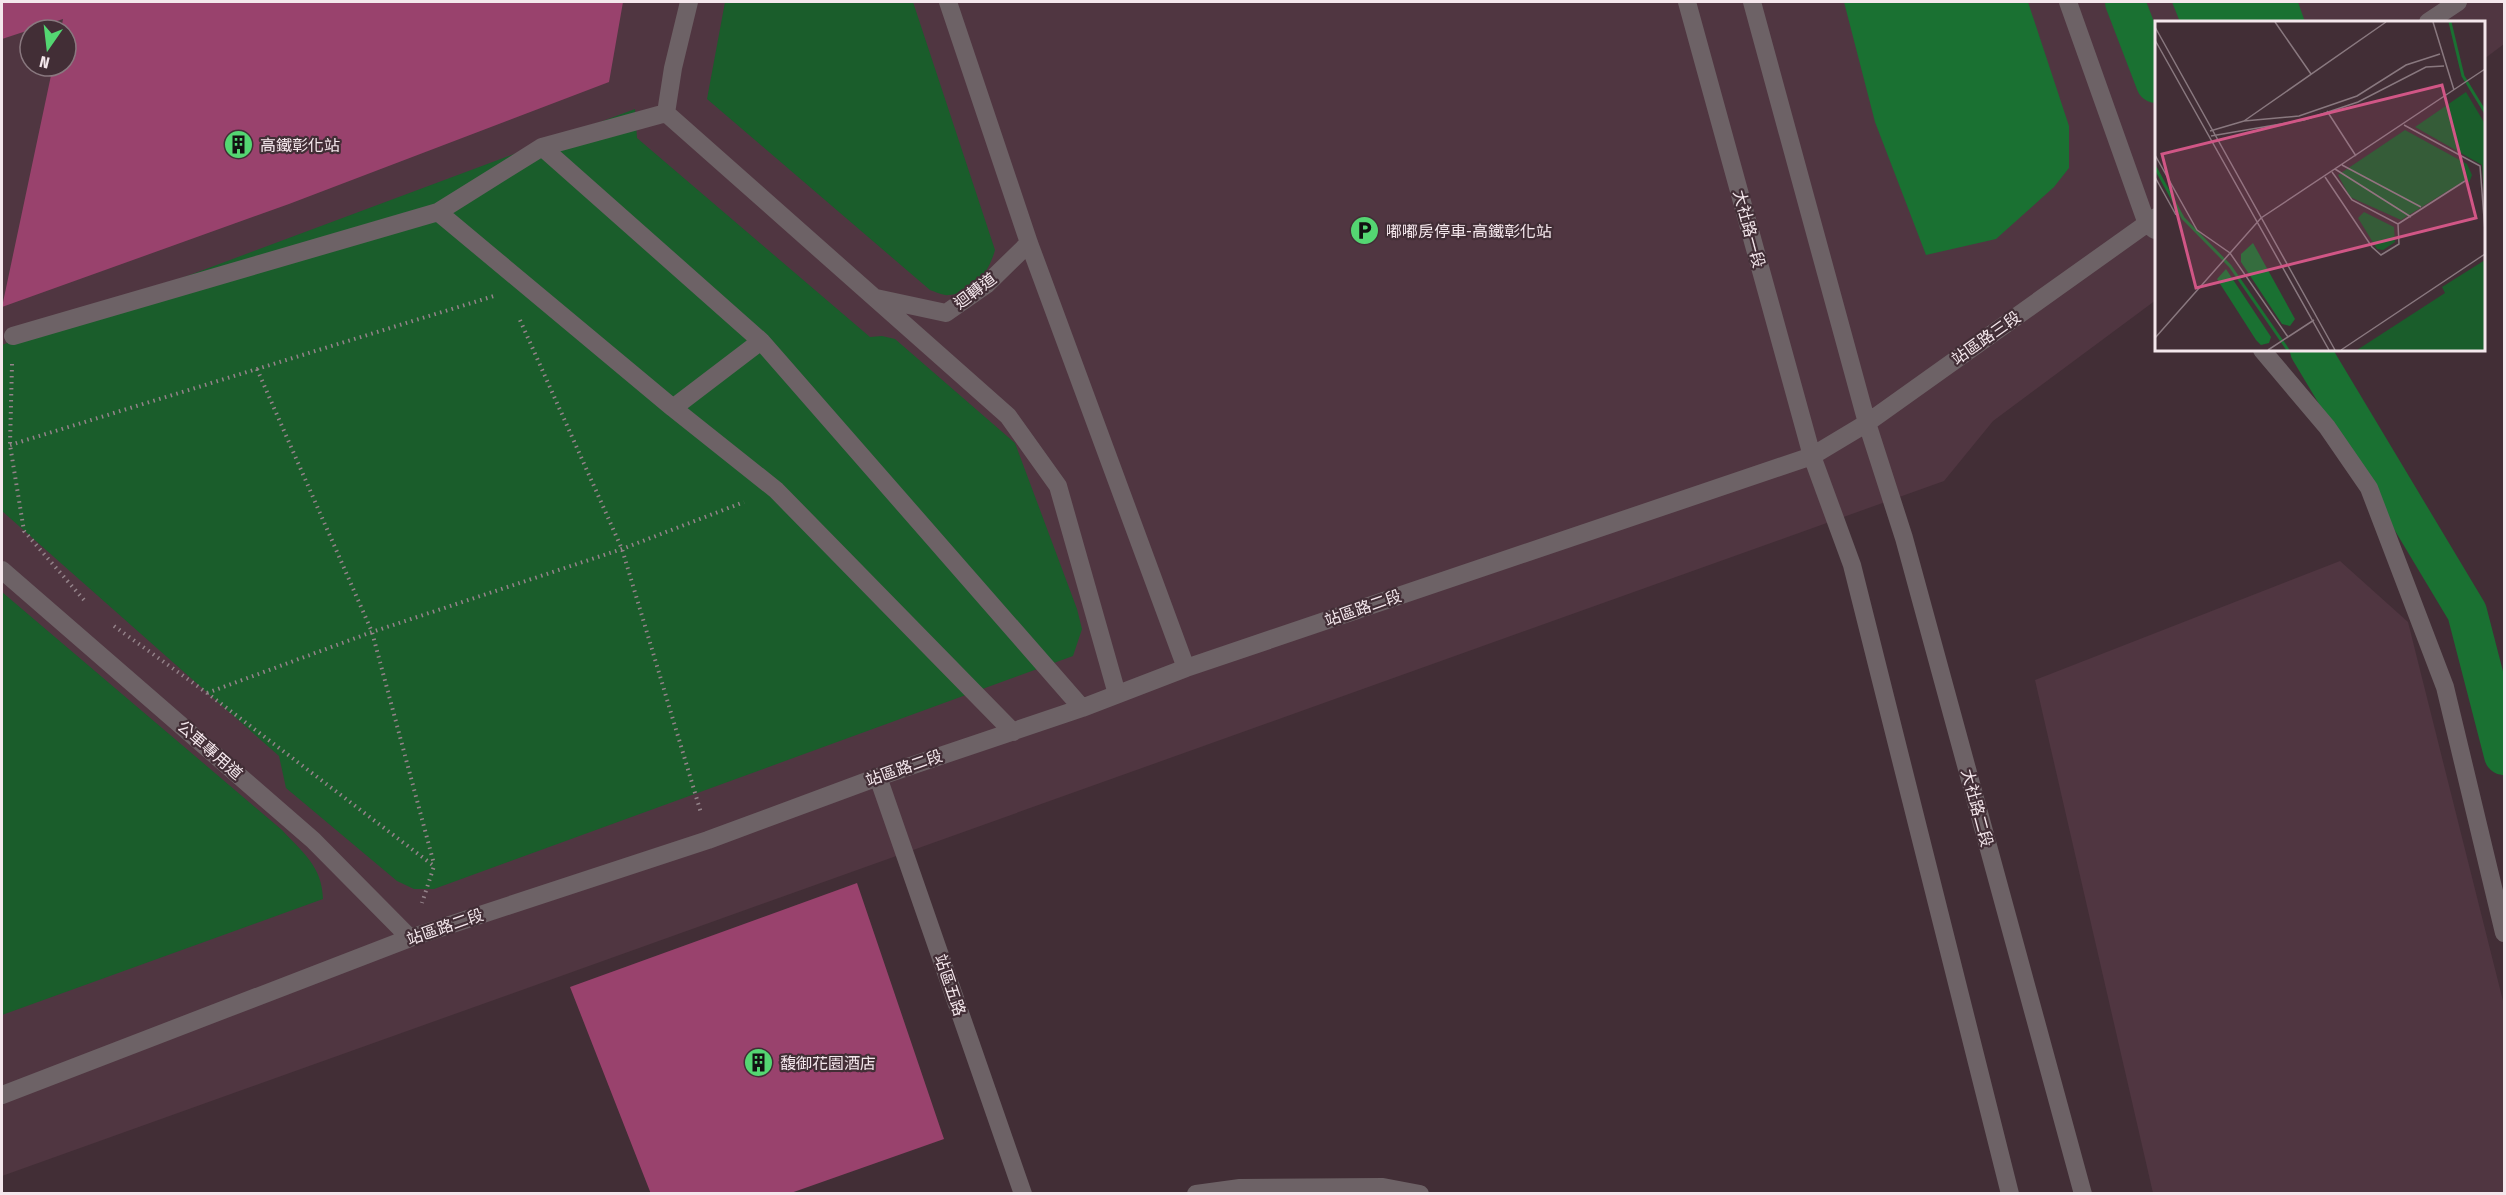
<svg xmlns="http://www.w3.org/2000/svg" width="2506" height="1195" viewBox="0 0 2506 1195" font-family="'Fira Sans Condensed','Noto Sans TC',sans-serif">
<style>
.built{fill:#503641;fill-rule:evenodd}
.green{fill:#1a5d2b}
.water{fill:#1a7132}
.lines{fill:none;stroke-linecap:round;stroke-linejoin:round}
.canal{stroke:#1a7132;stroke-width:40}
.building{fill:#99426d}
.path{stroke:#94838a;stroke-width:4;stroke-dasharray:1.5 4.5;stroke-linecap:butt}
.minor{stroke:#6d6266;stroke-width:18}
.labels{text-anchor:middle;dominant-baseline:central;stroke-width:4.5;stroke-linejoin:round;paint-order:stroke}
.poi-label{font-size:16px;fill:#f4e7ec;stroke:#422e36;text-anchor:start}
.street-label{font-size:16px;fill:#f4e7ec;stroke:#422e36}
.inset-river{fill:none;stroke:#1a7132;stroke-width:3}
.inset-road{fill:none;stroke:#89787f;stroke-width:1.5}
.view{fill:#d15686;fill-opacity:0.15;stroke:#d15686;stroke-width:3}
.inset-edge{fill:none;stroke:#f4e7ec;stroke-width:3}
</style>
<rect width="100%" height="100%" fill="#422e36"/>
<path class="built" d="M2 2H2504V44L2484 59V22H2156V300L1993 421 1944 481 2 1176ZM30 30H66V66H30Z
M2340 561 2408 622 2504 1005V1193H2153L2035 680Z"/>
<path class="green" d="M725 2H913L995 250C989 272 974 293 949 295 944 296 936 292 930 290L707 99Z
M635 109 637 138 870 337 882 336 895 339 1015 443 1077 609 1082 629 1073 656 434 889H414L397 881 286 788 279 756 2 511V345Z
M2 592 282 830C303 853 322 866 323 899L2 1015Z"/>
<path class="water" d="M1844 2H2028L2069 126V168L2054 187 1996 239 1926 255 1875 122Z
M2172 2H2298L2305 22H2180Z"/>
<g class="lines">
<path class="canal" d="M2125 2 2156 83
M2310 350 2467 612 2504 755"/>
</g>
<path class="building" d="M2 2H623L609 82 289 204 2 307 53 66H66V30H61L63 19 2 39Z
M857 883 944 1139 788 1194H651L570 987Z"/>
<g class="lines">
<path class="path" d="M520 320 622 549 701 813
M12 364 10 445 24 531 84 600
M257 369 372 632 434 864
M10 445 494 296
M114 626 207 693 434 866 422 903
M207 693 372 632 622 549 744 502"/>
<path class="minor" d="M689 2 673 68 666 113 1008 416 1058 486 1117 694
M948 2 1029 243 1186 668
M1687 2 1812 456 1852 565 2010 1194
M1752 2 1867 423 1904 538 2083 1194
M2068 2 2147 224 2155 230
M2428 22 2458 2
M542 147 761 341 1082 708
M438 212 673 408 776 490 1013 732
M876 298 946 313 986 285 1029 243
M13 336 438 212 542 147 666 113
M2262 350 2327 427 2369 488 2445 687 2504 933
M673 408 761 341
M2 570 313 840 410 938
M878 777 1023 1194
M2 1095 410 938 708 840 878 777 1082 708 1186 668 1812 456 1867 423 2156 217
M1196 1194 1240 1188 1383 1187 1420 1194"/>
</g>
<defs>
<symbol id="building-disc" viewBox="-11 -11 22 22"><circle r="9.5" fill="#54d672" stroke="#422e36"/><path d="M-4-6H4V6H1V3H-1V6H-4ZM-2.5-4.3h1.7v1.8h-1.7ZM.8-4.3h1.7v1.8H.8ZM-2.5-1h1.7V.8h-1.7ZM.8-1h1.7V.8H.8Z" fill="#111"/></symbol>
<symbol id="parking-disc" viewBox="-11 -11 22 22"><circle r="9.5" fill="#54d672" stroke="#422e36"/><path d="M-3.5-5.5H1a3.5 3.5 0 0 1 0 7H-1V5.5H-3.5ZM-1-3.4V-.6H.8a1.4 1.4 0 0 0 0-2.8Z" fill="#111"/></symbol>
</defs>
<g fill-rule="evenodd">
<use href="#building-disc" x="222" y="128" width="33" height="33"/>
<use href="#parking-disc" x="1348" y="214" width="33" height="33"/>
<use href="#building-disc" x="742" y="1046" width="33" height="33"/>
</g>
<g class="labels">
<g class="poi-label">
<text x="260" y="145">高鐵彰化站</text>
<text x="1386" y="231">嘟嘟房停車-高鐵彰化站</text>
<text x="780" y="1063">馥御花園酒店</text>
</g>
<g class="street-label">
<text transform="translate(1749 229) rotate(75)">大社路一段</text>
<text transform="translate(975 291) rotate(-37)">迴轉道</text>
<text transform="translate(1986 338) rotate(-35)">站區路三段</text>
<text transform="translate(1363 608) rotate(-19)">站區路二段</text>
<text transform="translate(210 750) rotate(41)">公車專用道</text>
<text transform="translate(904 768) rotate(-19)">站區路二段</text>
<text transform="translate(1977 808) rotate(75)">大社路二段</text>
<text transform="translate(445 927) rotate(-19)">站區路二段</text>
<text transform="translate(950 985) rotate(71)">站區五路</text>
</g>
</g>
<g transform="translate(2155 21)">
<rect width="330" height="330" fill="#422e36"/>
<path d="M311 71 330 103V186L327 144 260 106ZM250 109 312 143 317 154 314 162 312 158 246 199 195 176 183 154ZM209 191 239 206 240 221 228 229 222 228 203 197ZM330 239V329H202L290 272 287 266Z" fill="#1a5d2b"/>
<path d="M98 222 140 298 135 305 127 303 86 241V233ZM71 248 116 316 114 322 106 324 101 319 62 258Z" fill="#1a7132"/>
<path class="inset-river" d="M295 1 308 55 330 91M0 146 28 197 75 245 133 329"/>
<path class="inset-road" d="M120 1 156 53M278 1 299 69M0 6 180 329M0 19 174 329M172 90 201 135M89 100 231 1M249 104 325 145 330 210M55 110 89 100 144 95 202 75 251 44 285 33M56 115 149 99 203 81 271 46 289 45M0 134 42 209 75 232 133 316M187 144 266 186M180 148 256 196M0 156 21 194M170 156 217 226 226 234 244 223 243 203 197 179 177 151M243 203 310 160M0 317 106 197 330 48M113 329 159 299M186 329 330 233"/>
<path class="view" d="M287 64 321 197 41 267 7 133Z"/>
<rect width="330" height="330" class="inset-edge"/>
</g>
<rect width="2506" height="1195" fill="none" stroke="#f4e7ec" stroke-width="6"/>
<g transform="translate(48 48) rotate(194)"><circle r="28" fill="#422e36" stroke="#89787f" stroke-width="1.5"/>
<path d="M0-4.5L10 22L0 15L-10 22Z" fill="#54d672"/>
<text y="-9" font-size="16" font-weight="bold" text-anchor="middle" fill="#f4e7ec">N</text>
</g>
</svg>
